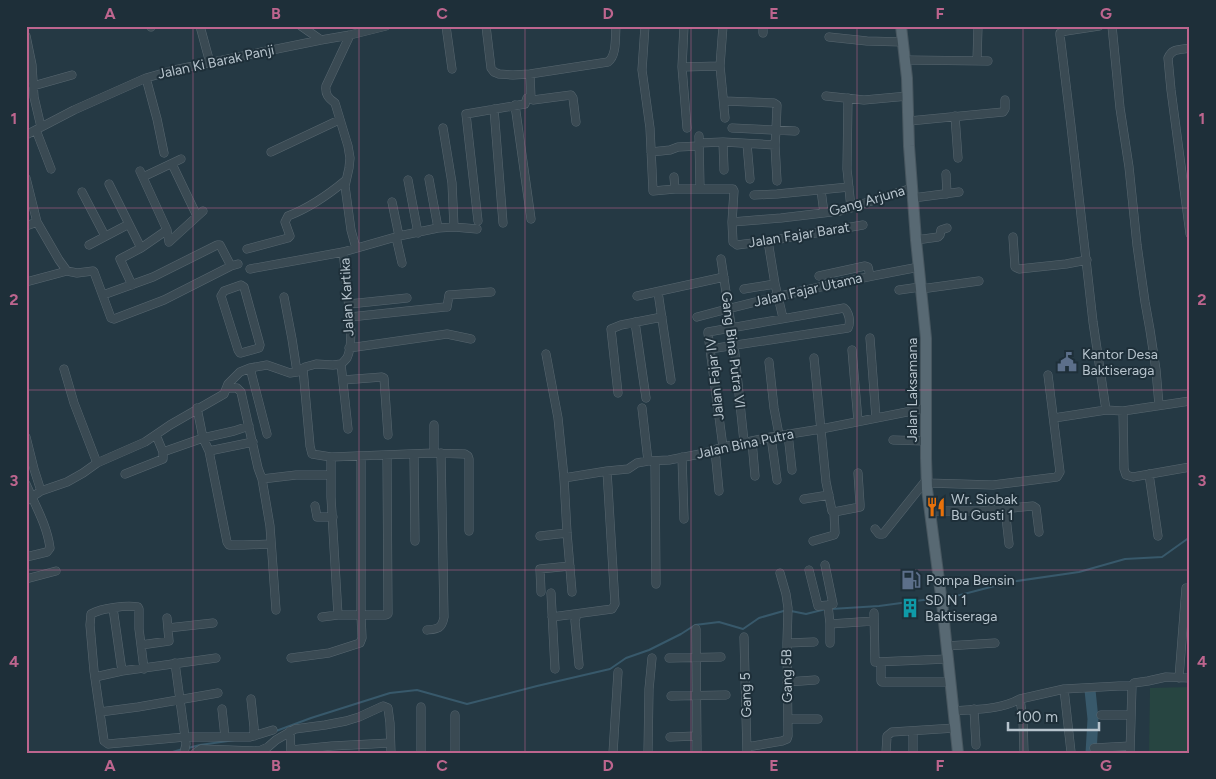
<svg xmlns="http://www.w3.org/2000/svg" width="1216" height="779" viewBox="0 0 1216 779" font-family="Figtree,sans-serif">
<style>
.green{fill:#274541}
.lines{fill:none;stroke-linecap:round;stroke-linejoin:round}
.stream{stroke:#38596b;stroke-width:2}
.river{stroke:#38596b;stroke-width:11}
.minor-casing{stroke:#586770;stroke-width:9}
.major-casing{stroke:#47565f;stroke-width:12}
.minor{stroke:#3a4a53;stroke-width:8}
.major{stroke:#586973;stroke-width:10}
.grid{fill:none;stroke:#bd658e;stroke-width:1;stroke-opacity:0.55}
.labels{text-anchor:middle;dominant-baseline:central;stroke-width:4;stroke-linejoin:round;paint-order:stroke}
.street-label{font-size:14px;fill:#b7c4cd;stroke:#1e2f39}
.poi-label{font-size:14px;fill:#b7c4cd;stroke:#1e2f39;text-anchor:start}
.neatline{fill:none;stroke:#bd658e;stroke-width:2}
.grid-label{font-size:16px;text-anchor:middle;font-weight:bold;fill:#bd658e}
</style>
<rect width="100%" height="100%" fill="#253944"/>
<path class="green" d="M1190 687V753H1149L1150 688Z"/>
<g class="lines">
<path class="stream" d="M945 597 960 595 1010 582 1079 572 1125 559 1162 557 1190 537
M831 609 879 606 938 598
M791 611 806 614 826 609
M276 731 311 718 390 693 417 690 467 704 537 686 610 669 626 658 649 650 681 634 695 625 719 622 743 629 759 618 787 610
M188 748 200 745 235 740
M169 753 183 749"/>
<path class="river" d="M1090 690 1093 719 1091 753"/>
<defs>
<path id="minor" d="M151 26V27
M200 26 210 63
M301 26 321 40
M446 26 452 69
M486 26 491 68 494 72 499 74 513 75 530 74 608 62C617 55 615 38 616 26
M645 26 642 70 650 128 653 191 675 189H733L734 191 732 222 733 242 737 245 768 241 863 225
M684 26 682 67 687 128
M723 26 720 66 725 118
M1099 26 1066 31 1060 33V35L1071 126 1093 322 1106 410
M1112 26 1120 108 1129 167 1137 245 1145 302 1150 330 1156 370 1159 405
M763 33V26
M350 35 326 86C325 94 328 98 335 103L348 146 350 158 349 168 345 186 351 230 356 248
M26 36 32 65 34 97 41 127
M829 37 867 41 903 42
M1190 48C1180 50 1172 48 1168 58L1171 90 1190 234
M905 60 988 61
M977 61 978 26
M682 67 720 66
M530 74 531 99 533 100 571 95 573 98 576 122
M146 78 157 119 164 153
M33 86 72 75
M826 96 864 100 908 96
M848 98 847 169 851 208
M724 101 774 103 777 105 776 130 775 145 777 181
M515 105 531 219
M494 109 503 223
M955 116 958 158
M909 121 1003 112 1005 109V100
M443 128 452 183 454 227
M732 128 795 131
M36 130 51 169
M26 135 74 110 146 78 174 70 321 40 350 35 386 26
M699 136 700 189
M723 142 724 170
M699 143 723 142 775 145
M747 144 750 179
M271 152 339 120
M651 152 670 150 678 147 699 146
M172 164 197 216
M140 171 167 230 169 242
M946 174 947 194
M143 177 181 159
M674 177 675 189
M26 178 37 222 59 260 67 271
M429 179 438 228
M408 180 418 233
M109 184 141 248 120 259 132 285
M821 190 824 213
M82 192 105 236
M754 195 777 194 849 187
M913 198 959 192
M392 202 399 236
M478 221 466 114 525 104 527 98 531 97
M732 222 781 218 840 211 912 188
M26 226 37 222
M396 237 402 263
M1013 237 1015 267 1019 269 1066 264 1087 260
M916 240 938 237 940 235 941 230 947 228
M768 241 775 284 783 318
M169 242 203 211
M89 245 129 224
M141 248 167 230
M247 249 288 238 290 236 285 222 288 216C309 208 328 195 346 180
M721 259 734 345 744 442
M250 269 343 252 399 236 438 228 454 227 477 229
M819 276 865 266 868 267 870 276
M26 282 67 271 77 273 93 271 94 272 111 318 114 319 164 300 231 266 238 264
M241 285 244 287 260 345 259 348 241 353H240L238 350 221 296 224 291Z
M744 289 775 284
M921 289 979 281
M899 290 920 287
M658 292 671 380
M103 295 153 277 217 245H220L231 266
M637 296 724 277
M284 297 292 339 297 372
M349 304 407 298
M350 317 445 307H447L449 295 491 292
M697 317C770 297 844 281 919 267
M635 322 646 398
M870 338 876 418
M349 348 447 334 471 339
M710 349 848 328C851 322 849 312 844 308L708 332V333L710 349 723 447
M852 350 858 421
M546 354 558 418 564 478 567 533 572 592
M769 362 774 408 779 435
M341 364 348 429
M250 368 267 434
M64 369 74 403 97 463
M303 369 310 446 312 454 331 457 434 453 465 454 468 456 469 459V531
M343 380 382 377 384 378 388 435
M227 388H237L241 392 258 468 262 479 270 526 276 610
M618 393 611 329 621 325 662 317
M197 408 203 438 209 451 227 542 229 545H244L271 544
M642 408 648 461
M1123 411 1124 469 1126 475 1133 477 1190 467
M1054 418 1106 410 1123 411 1190 401
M434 425V453
M788 434 792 470
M26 437 34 469 41 491
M771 437 777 480
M893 440 926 441
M752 441 755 476
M715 450 719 491
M209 451 253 442
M163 452 203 438 234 431 249 426
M414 454 415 541
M331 457V497L338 615
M682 457 684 519
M655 461 656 584
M125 474 163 459V452L156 435
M1149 474 1158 536
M564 478 607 471 628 469 637 463 648 461 669 460 700 454 723 447 771 437 821 429 927 408
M262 479 296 475H331
M927 483 993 485 1057 477 1060 472 1048 375
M26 484C35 505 47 525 50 548L47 552 26 557
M804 499 829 495
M26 501 41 491 67 482 83 473 97 463 145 442 170 425 224 394 228 384 240 372 250 368 267 365 290 373 297 372 305 367 316 364 333 365 341 364C342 364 346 359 347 358 355 342 348 305 347 288 345 276 345 264 343 252
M315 506 317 517H333
M1005 508 1009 544
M930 511H979L1033 506 1036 508 1039 532
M834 512 860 507V504L858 473
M875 529 879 534H883L927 479
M540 536 567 533
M813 541 834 535 835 533 834 512 832 511 826 482 814 358
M825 565 833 604 828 605 830 624
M809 570 818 606 828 605
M26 579 56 571
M541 592 540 569 570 566
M551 593 555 669
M113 608 122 671
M874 613 875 662 948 659
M577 614 575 621 579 665
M322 617 338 615H386L388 614 387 455
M552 617 612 609 615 604 607 471
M168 628 213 623
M696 629 697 753
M427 630C437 629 442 629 444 617L441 453
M744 637 747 753
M787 643 814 642
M830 643V624L874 621
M141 645 169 641 167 618
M946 646 995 643
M291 658 329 653 360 643 362 638 361 615V456
M669 658 721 657
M881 662V681L882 682H950
M175 663 185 737 186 744 184 753
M144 669 139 629V609L138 607C126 605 102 608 91 614L90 625 94 671 104 741 108 744 185 737H250L273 730
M95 677 122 671 216 658
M1179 678 1186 588
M787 682 815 680
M1064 689 1071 752
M671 696 726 695
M251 699 254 727V736
M1020 699 1023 720 1024 752
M222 709 225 737
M974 709 976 745
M954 711C976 709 1000 710 1020 699L1064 689 1119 686H1132L1134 683 1148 681 1166 677 1190 678
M100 712 138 707 218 693
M1101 715H1130
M788 719H818
M290 731 291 753
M670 737 697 736
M747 747 782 741 787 739 788 736 787 643 788 608 786 594 780 573
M1094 748 1130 746
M291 750 332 746 390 743
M195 753 201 749 259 751 268 747 276 740 295 729 325 725 346 721 359 717 383 706 388 708 390 723 391 753
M421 753V707
M455 753V715
M613 753 618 672
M648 753 649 689 652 658
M886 753 887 736 892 732 955 728
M913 753V731
M1130 753 1132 686"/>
<path id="major" d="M901 26 907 78 909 146 916 240 926 338V458L927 489 942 603 958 753"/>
</defs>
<use href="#minor" class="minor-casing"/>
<use href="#major" class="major-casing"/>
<use href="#minor" class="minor"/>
<use href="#major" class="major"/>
</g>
<path class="grid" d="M193 26V753M359 26V753M525 26V753M691 26V753M857 26V753M1023 26V753M26 208H1190M26 390H1190M26 570H1190"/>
<defs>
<symbol id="civic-bare" viewBox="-9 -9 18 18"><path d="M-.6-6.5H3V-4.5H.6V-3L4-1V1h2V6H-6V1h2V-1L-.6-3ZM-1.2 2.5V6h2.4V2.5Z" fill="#5c6f8a" stroke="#1e2f39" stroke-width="2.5" paint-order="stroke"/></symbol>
<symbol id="restaurant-bare" viewBox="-9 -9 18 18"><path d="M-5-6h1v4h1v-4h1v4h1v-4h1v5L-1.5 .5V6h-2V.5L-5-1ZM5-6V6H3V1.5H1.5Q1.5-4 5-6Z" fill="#e8710a" stroke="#1e2f39" stroke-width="2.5" paint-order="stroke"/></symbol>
<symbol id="fuel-bare" viewBox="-9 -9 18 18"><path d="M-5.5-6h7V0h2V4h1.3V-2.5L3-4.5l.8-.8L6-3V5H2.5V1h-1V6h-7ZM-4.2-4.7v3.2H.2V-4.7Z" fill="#5c6f8a" stroke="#1e2f39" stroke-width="2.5" paint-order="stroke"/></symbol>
<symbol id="building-bare" viewBox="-9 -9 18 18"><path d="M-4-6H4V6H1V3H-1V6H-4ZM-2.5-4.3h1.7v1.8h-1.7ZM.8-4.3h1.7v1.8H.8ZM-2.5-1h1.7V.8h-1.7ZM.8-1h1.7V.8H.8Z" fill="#0f9aa8" stroke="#1e2f39" stroke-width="2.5" paint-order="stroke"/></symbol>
</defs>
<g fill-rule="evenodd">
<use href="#civic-bare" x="1053" y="348" width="28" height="28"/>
<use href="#restaurant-bare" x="922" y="493" width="28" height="28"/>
<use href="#fuel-bare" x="897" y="566" width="28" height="28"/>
<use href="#building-bare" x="896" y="594" width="28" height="28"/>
</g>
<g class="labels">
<g class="street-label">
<text transform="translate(216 62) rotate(-12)">Jalan Ki Barak Panji</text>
<text transform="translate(867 201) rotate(-16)">Gang Arjuna</text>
<text transform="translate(799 235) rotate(-9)">Jalan Fajar Barat</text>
<text transform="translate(808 290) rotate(-13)">Jalan Fajar Utama</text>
<text transform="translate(347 297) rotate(-93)">Jalan Kartika</text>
<text transform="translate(733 350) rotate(83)">Gang Bina Putra VI</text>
<text transform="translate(715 379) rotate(-96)">Jalan Fajar IV</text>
<text transform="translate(912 390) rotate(-90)">Jalan Laksamana</text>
<text transform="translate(745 444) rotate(-12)">Jalan Bina Putra</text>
<text transform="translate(787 676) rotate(-91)">Gang 5B</text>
<text transform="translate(746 695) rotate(-92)">Gang 5</text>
</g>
<g class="poi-label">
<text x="1082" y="354">Kantor Desa<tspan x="1082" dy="16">Baktiseraga</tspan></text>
<text x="951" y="499">Wr. Siobak<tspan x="951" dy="16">Bu Gusti 1</tspan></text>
<text x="926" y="580">Pompa Bensin</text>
<text x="925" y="600">SD N 1<tspan x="925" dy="16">Baktiseraga</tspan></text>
</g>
</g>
<rect width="1216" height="779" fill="none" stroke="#1e2f39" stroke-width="55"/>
<path d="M1008 722v8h91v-8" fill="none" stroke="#b7c4cd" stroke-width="2.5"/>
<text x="1016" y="722" font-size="15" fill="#b7c4cd" stroke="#1e2f39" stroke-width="4" paint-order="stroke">100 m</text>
<rect x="28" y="28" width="1160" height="724" class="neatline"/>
<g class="grid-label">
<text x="110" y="19">A</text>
<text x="276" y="19">B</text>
<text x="442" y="19">C</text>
<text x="608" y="19">D</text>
<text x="774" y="19">E</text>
<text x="940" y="19">F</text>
<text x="1106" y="19">G</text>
<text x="14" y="124">1</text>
<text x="1202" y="124">1</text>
<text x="14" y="305">2</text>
<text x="1202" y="305">2</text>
<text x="14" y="486">3</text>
<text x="1202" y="486">3</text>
<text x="14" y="667">4</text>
<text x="1202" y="667">4</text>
<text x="110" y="771">A</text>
<text x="276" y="771">B</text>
<text x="442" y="771">C</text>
<text x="608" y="771">D</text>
<text x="774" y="771">E</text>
<text x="940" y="771">F</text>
<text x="1106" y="771">G</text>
</g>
</svg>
